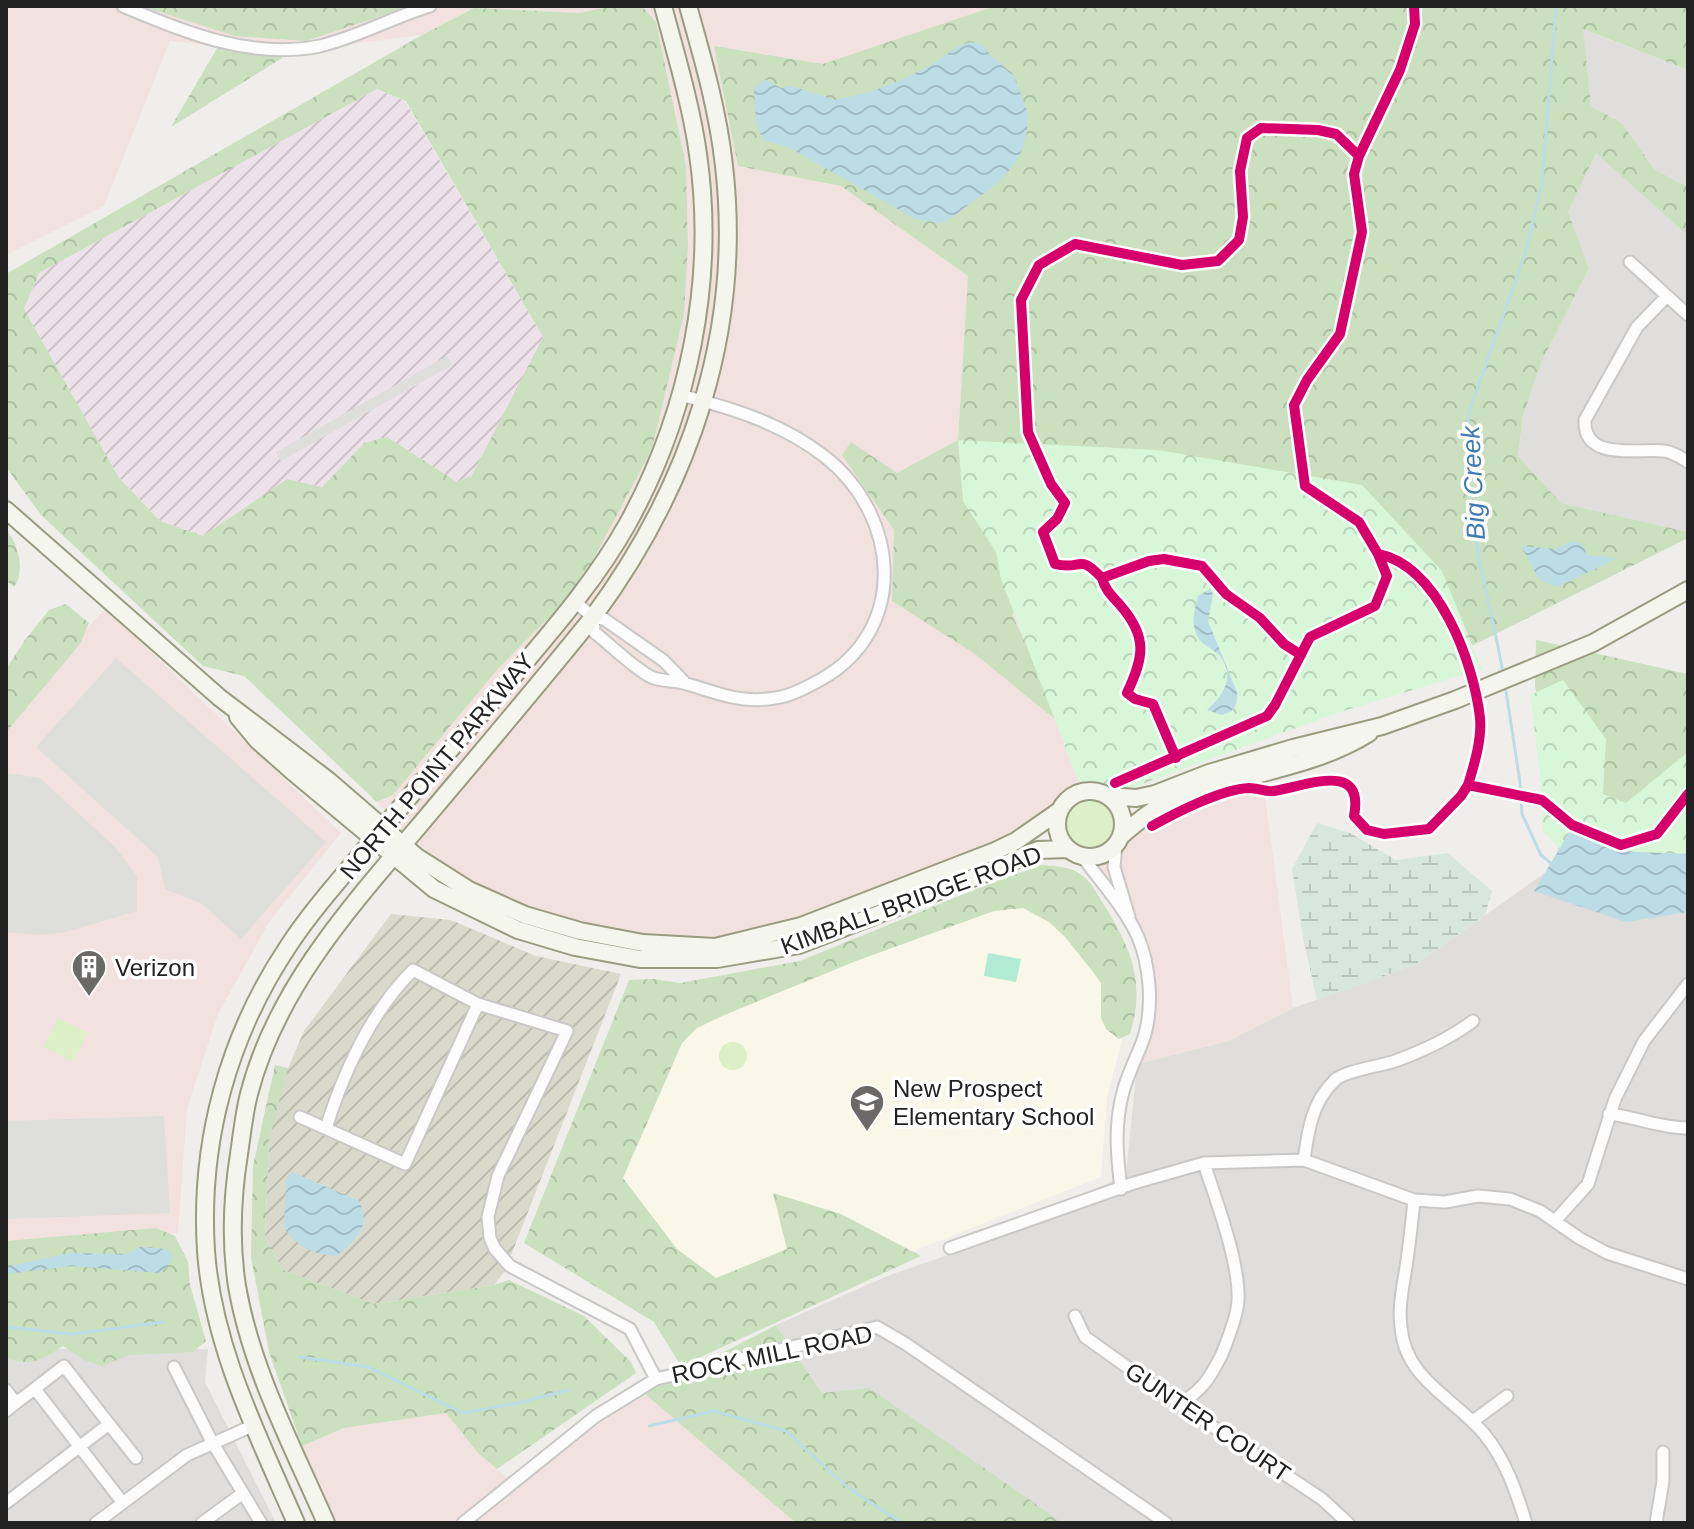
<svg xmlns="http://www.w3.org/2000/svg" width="1694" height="1529" viewBox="0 0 1694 1529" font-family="Helvetica,sans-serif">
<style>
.residential{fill:#dfdedc}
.commercial{fill:#f2e2df}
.industrial{fill:url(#industrial-furrows)}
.education{fill:#f8f7e8}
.religious{fill:#dededc}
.construction{fill:url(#construction-furrows)}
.grass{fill:#dcefc7}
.forest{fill:url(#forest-crowns);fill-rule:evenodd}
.wetland{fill:url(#wetland-marsh)}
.park{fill:url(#park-crowns)}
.pitch{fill:#b2ebd3}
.water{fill:url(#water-waves)}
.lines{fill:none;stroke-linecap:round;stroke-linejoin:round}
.stream{stroke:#bcdce6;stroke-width:3}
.street-casing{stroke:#c9c8c7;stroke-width:15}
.secondary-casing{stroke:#999c81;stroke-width:20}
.street{stroke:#fdfcfc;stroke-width:11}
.secondary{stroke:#f4f5ec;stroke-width:16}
.cycleway-casing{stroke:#fff;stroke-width:15}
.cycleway{stroke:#d6006c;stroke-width:10}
.labels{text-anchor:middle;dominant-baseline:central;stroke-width:7;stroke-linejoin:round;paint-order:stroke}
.street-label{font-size:24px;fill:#222;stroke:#fff}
.poi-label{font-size:24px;fill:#222;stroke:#fff;text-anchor:start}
.water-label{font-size:26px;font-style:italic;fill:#407ab3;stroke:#fff}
</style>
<defs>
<pattern id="industrial-furrows" width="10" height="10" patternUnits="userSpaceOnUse" patternTransform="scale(2)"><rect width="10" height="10" fill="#eee2ea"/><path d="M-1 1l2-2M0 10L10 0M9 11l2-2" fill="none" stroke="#ccc2c8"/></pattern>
<pattern id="construction-furrows" width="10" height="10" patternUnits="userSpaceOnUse" patternTransform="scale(2)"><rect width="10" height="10" fill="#dadacc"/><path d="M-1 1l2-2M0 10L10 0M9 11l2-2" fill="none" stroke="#bbbbaf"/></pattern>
<pattern id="forest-crowns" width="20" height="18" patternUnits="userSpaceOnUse" patternTransform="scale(2)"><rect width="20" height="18" fill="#cae0be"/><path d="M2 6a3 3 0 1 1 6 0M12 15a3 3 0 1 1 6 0" fill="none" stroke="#adc0a3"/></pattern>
<pattern id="wetland-marsh" width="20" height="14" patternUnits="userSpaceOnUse" patternTransform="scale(2)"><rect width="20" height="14" fill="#d7e7de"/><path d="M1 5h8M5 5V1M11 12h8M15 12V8" fill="none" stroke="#b8c6be"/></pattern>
<pattern id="park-crowns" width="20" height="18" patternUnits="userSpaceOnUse" patternTransform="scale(2)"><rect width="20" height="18" fill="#d7f7d8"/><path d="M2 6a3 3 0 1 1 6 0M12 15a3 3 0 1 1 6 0" fill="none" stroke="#b8d3b9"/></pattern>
<pattern id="water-waves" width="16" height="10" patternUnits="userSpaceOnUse" patternTransform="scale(2)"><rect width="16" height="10" fill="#bcdce6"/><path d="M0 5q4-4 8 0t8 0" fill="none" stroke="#a1bcc5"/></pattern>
</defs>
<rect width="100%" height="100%" fill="#f0eeeb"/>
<path class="residential" d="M1582 29 1688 70V187L1654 169 1622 123 1591 106Z
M1596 152 1688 236V532L1561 503 1518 456 1523 416 1541 363 1589 268 1568 212Z
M1688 822V1523H1063L869 1389 822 1393 776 1325 890 1275 945 1256 1126 1175 1137 1064 1228 1041 1293 1008 1415 965 1560 862Z
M6 1349H208L205 1382 276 1523H6Z"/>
<path class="commercial" d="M6 6H613L579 13 474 8 422 35 280 53 170 41 104 206 6 255Z
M642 6H995L823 64 715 46 738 166 841 186 968 276 958 440 1096 827 1193 786 1261 765 1293 1008 1228 1041 1137 1064 1145 962 1068 829 1059 819 1024 829 818 926 766 954 677 950 527 932 406 834 377 802 385 800 496 671 578 588 688 245 686 166 656 22Z
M105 608 341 833 270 921 218 1014 187 1109 178 1233 6 1243V723Z
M644 1393 796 1523H331L302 1446 344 1428 446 1413 478 1453 514 1483Z"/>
<path class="industrial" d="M376 89 405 101 543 337 504 415 472 475 457 482 387 437 364 443 322 487 287 479 203 536 160 521 119 478 24 309 39 273Z"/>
<path class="education" d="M1058 874 1131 970 1122 1040 1107 1098 1101 1177 733 1322 613 1167 683 1024Z"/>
<path class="religious" d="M447 356 452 365 281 461 276 452Z
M116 658 326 842 241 939 202 904 165 889 158 857 36 747Z
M6 773 40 778 115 847 137 876V911L66 932 40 935 6 932Z
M164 1116 170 1213 6 1219V1121Z"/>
<path class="construction" d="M391 914 451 920 536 956 621 974 505 1271 494 1285 374 1304 283 1270 265 1238 269 1140 282 1082 304 1031Z"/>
<path class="grass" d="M1090 798C1155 809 1102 869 1068 843 1047 826 1073 803 1090 798Z
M58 1018 88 1033 73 1062 43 1047Z
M719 1056a14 14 0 1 1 28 0a14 14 0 1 1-28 0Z"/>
<path class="forest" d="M141 6H411L306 41 235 36Z
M613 6H642L656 22 686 166 688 245 684 314 652 449 578 588 496 671 393 795 377 802 244 676 203 666 41 515 6 467V274L422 35 474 8 579 13ZM377 89 406 101 543 337 472 475 457 482 387 437 364 443 322 487 287 479 203 536 160 521 119 478 24 309 39 273Z
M995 6H1688V70L1583 29 1591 106 1622 123 1654 169 1688 187V236L1596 153 1568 212 1589 268 1541 363 1523 416 1518 456 1561 503 1688 532V538L1337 713 1054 547 1012 615 1059 712 1056 720 975 654 892 601 894 530 842 455 851 442 897 473 958 440 968 276 841 186 738 166 714 46 823 64Z
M219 45 280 53 282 58 171 127Z
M6 530C18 543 26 571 14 587L6 580Z
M66 604 89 623 80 644 6 732V669L25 640 49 610Z
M1536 640 1688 674V822L1560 862 1535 685Z
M1041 865C1053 866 1067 866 1077 872 1090 879 1097 894 1104 905 1131 948 1146 983 1130 1034L1119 1039 1106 1029 1101 1018V983L1093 972 1065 937 1049 922 1023 908 994 911 856 961 722 1016 697 1028 682 1043 623 1178 677 1249 716 1278 787 1249 773 1193 841 1214 921 1256 681 1366 654 1322 524 1243 629 980 653 979 680 983 800 961 976 889Z
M275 1065 288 1068 269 1140 265 1238 283 1270 374 1304 494 1285 509 1280 584 1316 631 1362 636 1373 497 1469 478 1453 446 1413 344 1428 302 1446 269 1352 251 1257 253 1166Z
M156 1228 175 1236 188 1262 190 1285 206 1341 193 1352 129 1355 102 1366 84 1360 63 1346C44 1358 27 1370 6 1356V1241Z
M776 1325 822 1393 869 1388 1063 1523H796L644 1393Z"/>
<path class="wetland" d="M1317 823 1350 833 1396 860 1448 853 1492 891 1485 915 1415 965 1317 1000 1303 938 1292 869Z"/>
<path class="park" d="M958 440 1158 450 1362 485 1442 571 1482 669 1337 713 1087 804 1001 579 996 552 963 501Z
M1563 680 1606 739 1603 794 1626 803 1688 752V857L1579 867 1543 832 1540 774 1530 695Z"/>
<path class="pitch" d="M988 953 1021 959 1016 982 984 976Z"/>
<path class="water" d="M971 42 983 45 991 56 1013 74 1028 113 1027 131 1022 150 1014 165 996 184 951 218 940 223 915 219 788 147 763 140 756 123 754 89 764 79 781 88 791 86 835 100 870 92 896 82 926 68 959 46Z
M1571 541 1582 543 1587 555 1618 558 1557 587 1539 579 1521 546 1556 549Z
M1210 589 1213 594 1208 621 1237 692C1238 704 1235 712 1222 715L1207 710C1224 695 1236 676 1219 655 1211 647 1200 645 1196 633 1191 621 1195 608 1198 596Z
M1570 831 1616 851 1688 854V912L1626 922 1534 891Z
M292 1172 359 1201C371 1227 357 1240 336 1256 312 1254 298 1247 284 1228L286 1181Z
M140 1247 167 1249 172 1256 169 1265 160 1273 72 1266 6 1274V1267L70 1253 126 1254Z"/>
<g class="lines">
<path class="stream" d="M1503 674C1488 584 1458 506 1469 412L1524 257 1542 184 1556 6
M1505 685 1520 782 1522 814 1541 855 1554 866
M6 1327 72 1334 164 1322
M300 1357 368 1367 463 1413 522 1402 568 1390
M649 1426 714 1411 786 1431 847 1487 902 1523"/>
<defs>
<path id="street" d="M123 6C183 32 252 60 320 46 358 37 393 17 430 6
M1630 262 1688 315
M1667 296 1637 327 1585 420C1583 462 1639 448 1664 451 1673 452 1680 457 1688 462
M575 602 593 617 604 619 664 661 685 683
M593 617 594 632C612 646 631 666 651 677 662 682 676 680 687 684 718 693 741 704 775 698 791 696 807 687 820 680 910 630 900 515 824 456 781 423 732 408 680 395
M1116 845 1114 867 1129 917
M1082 856C1101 882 1125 908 1138 937 1150 966 1153 1004 1145 1034 1139 1054 1128 1072 1123 1092 1114 1125 1117 1156 1121 1189
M1609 1114C1636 1117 1660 1128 1688 1128
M300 1117 405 1164 478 1004
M326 1128C344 1071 370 1013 413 970L478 1004 567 1031 498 1176 488 1217 490 1238 495 1249 510 1266 630 1329 656 1379
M1304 1160C1308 1130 1312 1102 1335 1080 1344 1071 1381 1066 1395 1061 1423 1051 1449 1039 1473 1021
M1414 1200C1412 1220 1410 1240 1407 1260 1404 1283 1398 1304 1401 1327 1405 1380 1455 1398 1485 1435 1506 1461 1516 1491 1526 1523
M1555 1221 1588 1184 1615 1099 1644 1041 1688 984
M950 1248 1134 1183 1204 1163 1304 1160 1414 1200 1445 1202 1478 1196 1510 1199 1540 1211 1579 1238 1607 1253 1688 1279
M1075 1316 1085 1337 1179 1404 1322 1499 1348 1523
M174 1367 212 1442 261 1523
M35 1389 123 1503
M6 1390 16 1403 6 1411
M1179 1404C1202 1391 1210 1378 1222 1354 1228 1339 1237 1317 1238 1301 1240 1262 1216 1201 1204 1163
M1473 1421 1507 1396
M109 1424 136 1458
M6 1503 109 1424 64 1366 16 1403
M96 1523 187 1455 254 1425
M202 1523 243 1493
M463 1523 596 1416 656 1379 877 1327 906 1344 1166 1523
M1656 1523 1663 1481V1452"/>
<path id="secondary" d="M6 510 220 698 329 781 417 857 469 890 525 915 580 931 643 943 715 947 801 926 995 851 1016 841 1059 811
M238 717 257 740 292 771 434 889 518 930 575 947 640 959H717L799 945 983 874 1038 850 1067 849
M1057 824a33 33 0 1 1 66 0a33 33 0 1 1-66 0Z
M1109 796 1136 798 1155 794 1209 773 1293 748 1382 726 1455 700 1593 643 1688 590
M1122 835C1134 825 1147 813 1161 806 1227 774 1307 772 1369 733
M296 1523C258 1435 213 1348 206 1251 199 1142 228 1036 289 945 312 910 341 878 368 846 418 785 472 726 522 666 561 620 599 575 628 523 689 412 716 280 698 154 691 104 676 55 663 6
M326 1523C293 1447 251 1369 237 1286 230 1241 232 1198 239 1154 242 1134 244 1113 249 1094 276 989 350 907 419 826 477 757 536 688 593 617 690 486 743 331 724 166 718 111 703 59 688 6"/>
</defs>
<use href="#street" class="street-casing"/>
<use href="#secondary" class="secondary-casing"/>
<use href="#street" class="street"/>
<use href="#secondary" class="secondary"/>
<defs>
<path id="cycleway" d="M1378 554C1439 566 1474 664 1480 718 1482 740 1474 765 1468 785
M1102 578C1077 552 1083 571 1055 564L1043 532 1057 519 1065 503 1051 484 1028 432 1021 300 1039 265 1075 244 1182 265 1218 261 1239 240 1243 217 1240 171 1247 138 1261 128 1318 130 1336 134 1359 156
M1176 758 1153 704 1135 699 1127 693C1144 657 1148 637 1120 605 1112 596 1105 590 1102 578L1149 561 1164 559 1202 566 1226 594 1260 618 1284 644 1301 655
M1115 783 1267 716 1275 705 1310 637 1375 606 1387 576 1378 554 1359 522 1305 486 1294 405 1307 380 1340 334 1362 232 1354 174 1359 156 1400 70 1415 24 1414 6
M1152 826C1175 813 1222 789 1249 788 1258 788 1265 792 1273 791 1304 787 1365 759 1354 816L1367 830 1384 834 1429 829 1461 796 1468 785 1542 800 1572 825 1621 845 1657 834 1688 794"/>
</defs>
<use href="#cycleway" class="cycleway-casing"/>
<use href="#cycleway" class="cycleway"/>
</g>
<defs>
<symbol id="building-pin" viewBox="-11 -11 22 30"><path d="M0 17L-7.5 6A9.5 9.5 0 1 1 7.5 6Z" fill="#6a6968" stroke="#fff"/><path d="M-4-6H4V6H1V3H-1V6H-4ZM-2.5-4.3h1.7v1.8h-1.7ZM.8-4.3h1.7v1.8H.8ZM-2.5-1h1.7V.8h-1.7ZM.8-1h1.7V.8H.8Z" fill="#fff"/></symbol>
<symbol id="school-pin" viewBox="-11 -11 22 30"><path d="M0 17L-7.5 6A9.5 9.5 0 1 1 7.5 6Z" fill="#6a6968" stroke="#fff"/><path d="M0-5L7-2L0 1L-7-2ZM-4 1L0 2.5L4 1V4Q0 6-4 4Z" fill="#fff"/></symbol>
</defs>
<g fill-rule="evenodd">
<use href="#building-pin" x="69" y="947" width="40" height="54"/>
<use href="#school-pin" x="847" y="1082" width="40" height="54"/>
</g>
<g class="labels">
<g class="street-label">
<text transform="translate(437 766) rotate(-50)">NORTH POINT PARKWAY</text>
<text transform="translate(911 900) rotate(-20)">KIMBALL BRIDGE ROAD</text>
<text transform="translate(772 1354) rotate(-12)">ROCK MILL ROAD</text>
<text transform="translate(1208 1422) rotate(34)">GUNTER COURT</text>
</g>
<g class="poi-label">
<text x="115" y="967">Verizon</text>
<text x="893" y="1088">New Prospect<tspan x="893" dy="28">Elementary School</tspan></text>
</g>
<g class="water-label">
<text transform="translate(1473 483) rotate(-93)">Big Creek</text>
</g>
</g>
<rect width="1694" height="1529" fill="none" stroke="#222222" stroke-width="16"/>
</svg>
